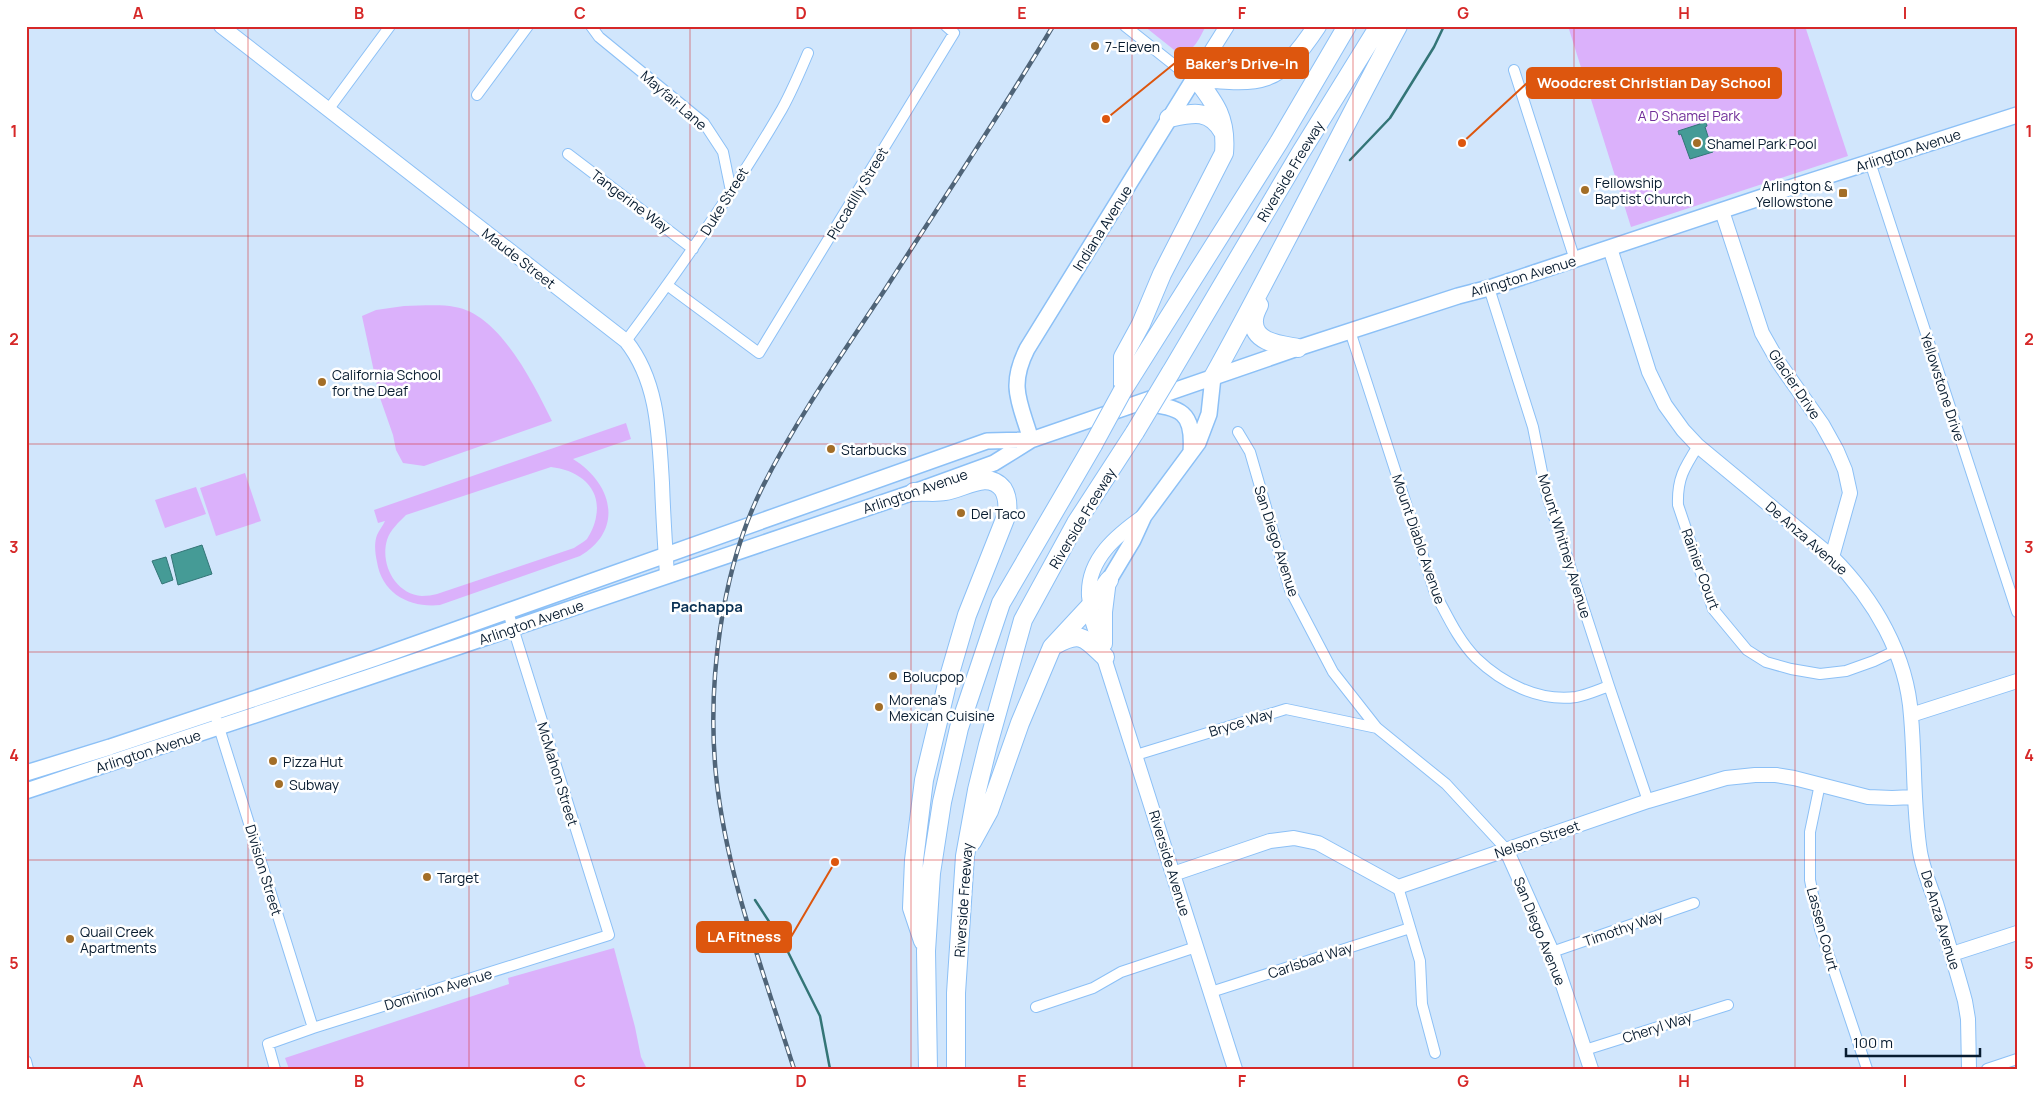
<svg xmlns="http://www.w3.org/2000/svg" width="2043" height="1095" viewBox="0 0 2043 1095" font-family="Manrope,sans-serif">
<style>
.green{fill:#dbb1fb;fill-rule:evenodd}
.water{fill:#459b96;stroke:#337577}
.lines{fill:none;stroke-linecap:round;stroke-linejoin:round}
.stream{stroke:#337577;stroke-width:2.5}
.street-casing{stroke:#8cc0f6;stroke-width:12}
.secondary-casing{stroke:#8cc0f6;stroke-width:16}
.primary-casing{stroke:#8cc0f6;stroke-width:18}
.highway-casing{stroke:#8cc0f6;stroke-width:20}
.street{stroke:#fff;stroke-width:10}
.secondary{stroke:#fff;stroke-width:14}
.primary{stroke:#fff;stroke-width:15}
.highway{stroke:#fff;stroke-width:18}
.rail-casing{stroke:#4f6478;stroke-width:4.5}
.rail{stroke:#fff;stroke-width:2.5;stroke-dasharray:8;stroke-linecap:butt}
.highway-bridge-casing{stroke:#8cc0f6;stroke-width:20;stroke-linecap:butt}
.highway-bridge{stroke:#fff;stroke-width:18}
.grid{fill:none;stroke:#d62828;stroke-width:1;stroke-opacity:0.55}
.poi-dot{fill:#a36e27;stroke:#fff;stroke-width:2}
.labels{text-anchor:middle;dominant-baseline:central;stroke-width:5;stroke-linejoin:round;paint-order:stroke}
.poi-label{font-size:14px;fill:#081c30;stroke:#fff;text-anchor:start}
.street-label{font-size:14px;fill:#081c30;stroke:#fff}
.park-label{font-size:14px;fill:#712f99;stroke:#fff}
.neighbourhood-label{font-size:15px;font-weight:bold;fill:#093053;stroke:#fff}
.leader{fill:none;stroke:#dd560e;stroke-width:2}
.callout-dot{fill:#dd560e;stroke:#fff;stroke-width:2}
.callout{fill:#dd560e;stroke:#dd560e;stroke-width:2}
.callout-label{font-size:15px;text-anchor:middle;font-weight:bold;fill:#fff}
.neatline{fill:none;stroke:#d62828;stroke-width:2}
.grid-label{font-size:16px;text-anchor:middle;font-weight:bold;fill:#d62828}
</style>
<rect width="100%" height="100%" fill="#d1e6fc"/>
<path class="green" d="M1144 26H1206C1199 38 1194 54 1178 53Z
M1568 26H1805L1848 156 1631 227Z
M404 306C421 306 439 304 455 307 500 314 534 385 552 421L424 466 403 463 396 450 393 435 379 395 362 316 376 310Z
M626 423 631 439 573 459C612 483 625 529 580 556L440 605C410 608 382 594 377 562 375 553 374 543 377 535 379 530 383 526 385 521L378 523 374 510ZM551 467C578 470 602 487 596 517 595 524 591 533 587 539 584 542 578 545 574 548L437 594C433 595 427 596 422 596 395 594 380 564 387 540 390 530 399 522 406 515Z
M245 473 261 521 216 536 200 488Z
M196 487 206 514 165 528 155 500Z
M614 948 635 1027 641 1057 647 1069H289L285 1058 509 984 508 978Z"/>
<path class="water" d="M1706 122 1707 126 1705 127 1713 152 1690 159 1681 134 1679 135 1678 131Z
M202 545 212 574 178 585 171 555Z
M166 557 173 580 162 584 152 561Z"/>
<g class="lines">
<path class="stream" d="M1350 160 1390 118 1434 47 1444 26
M755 900 785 946 820 1016 830 1069"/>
<defs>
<path id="street" d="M591 26 599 37 704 123 723 152 731 191
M1125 26 1183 72 1195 77
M1514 70 1575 260
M477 95 528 26
M328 110 390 26
M568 154 693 249
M1870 162 2017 612
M667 285 759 353 954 33 946 26
M1489 288 1533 427 1546 492 1609 686 1648 801
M1350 331 1435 593C1447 615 1458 640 1476 658 1502 683 1539 702 1576 697 1587 695 1598 690 1609 686
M626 341C682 266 735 190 782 109 792 91 800 72 808 53
M1238 432 1250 452 1290 590 1333 672 1377 728 1446 784 1506 849
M1698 446C1684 468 1677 479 1678 505L1713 609 1747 650 1766 662 1791 669 1820 674 1846 671 1874 661 1895 651
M217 721 313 1028
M1136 755 1286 709 1377 728
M1820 784 1810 832V880L1820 929 1867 1069
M1398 887 1420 961 1422 1004 1435 1053
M1552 952 1694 903
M1211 992 1410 928
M1036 1007 1093 988 1121 972 1196 947
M1585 1050 1728 1005
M26 1061 28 1069
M275 1069 268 1044 313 1028 609 935 508 612
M1987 1069 2017 1059"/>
<path id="secondary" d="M221 26 626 341C658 381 659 434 662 483 663 514 665 545 667 575
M1195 77 1227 26
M1722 211 1762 333 1779 363 1822 424 1837 451 1845 470 1850 493 1832 557
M1610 248 1649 372 1665 405 1683 430 1698 446 1832 557C1874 599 1907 655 1911 716 1915 761 1913 807 1920 852 1923 869 1930 886 1936 903 1946 936 1956 968 1965 1001L1968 1019 1969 1069
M1144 516C1117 535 1087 559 1089 596 1090 604 1092 612 1092 620L1235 1069
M1105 644V612L1109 580
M1911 715 2017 681
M1506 849 1552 952 1591 1069
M1173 874 1270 841 1294 838 1318 843 1398 887 1648 801 1726 778 1755 775H1776L1794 778 1868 797 1892 798 1914 797
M1952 954 2017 933"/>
<path id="primary" d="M1144 403C1181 408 1194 411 1191 452
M1031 440C1020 402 1008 387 1027 349L1195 77
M1109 580 1133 540 1144 516 1198 443 1209 414 1213 377
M26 773 110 747 376 658 987 441 1029 440
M26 791 366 678 914 492 994 463 1031 440 1298 348 1458 296 1489 288 1780 191 2017 115"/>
<path id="highway" d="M1195 77C1262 84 1278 85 1317 26
M1169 118C1192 113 1210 108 1223 132
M1259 305C1257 309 1254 316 1254 320 1252 343 1282 345 1298 348
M1171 372 1301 152 1379 26
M1213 377C1277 262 1335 143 1398 26
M1123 390 1279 142 1347 26
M1123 390V357L1141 324 1162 274 1224 153C1227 118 1215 103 1195 77
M914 492C925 491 935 493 945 491 963 489 988 469 1003 489 1008 497 1008 505 1007 514L967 615 948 680 924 780 914 860 912 908 923 941
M1055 645C1081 630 1085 638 1105 657
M972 842 989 811 1020 723 1052 647 1091 605 1109 580
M928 1069 926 951 931 873 942 802 959 728 1001 603 1093 445
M956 1069V993L965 856 977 790 988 745 1023 620 1076 523 1135 432"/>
</defs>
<use href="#street" class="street-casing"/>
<use href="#secondary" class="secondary-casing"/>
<use href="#primary" class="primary-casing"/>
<use href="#highway" class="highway-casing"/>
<use href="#street" class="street"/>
<use href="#secondary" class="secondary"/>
<use href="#primary" class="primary"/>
<use href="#highway" class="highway"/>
<defs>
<path id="rail" d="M794 1069C764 974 726 874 716 775 707 684 721 571 762 488 797 418 843 353 886 288 942 201 1000 115 1053 26"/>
</defs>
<use href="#rail" class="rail-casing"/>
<use href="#rail" class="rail"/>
<defs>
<path id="highway-bridge" d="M1135 432 1171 372
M1093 445 1123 390"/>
</defs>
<use href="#highway-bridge" class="highway-bridge-casing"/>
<use href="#highway-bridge" class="highway-bridge"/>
</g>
<path class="grid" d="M248 26V1069M469 26V1069M690 26V1069M911 26V1069M1132 26V1069M1353 26V1069M1574 26V1069M1795 26V1069M26 236H2017M26 444H2017M26 652H2017M26 860H2017"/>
<g class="poi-dot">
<circle cx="1095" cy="46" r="5"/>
<circle cx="1697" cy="143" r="5"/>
<circle cx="1585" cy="190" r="5"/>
<rect x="1838" y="188" width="10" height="10" rx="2.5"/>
<circle cx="322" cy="382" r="5"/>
<circle cx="831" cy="449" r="5"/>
<circle cx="961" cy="513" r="5"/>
<circle cx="893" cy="676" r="5"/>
<circle cx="879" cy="707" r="5"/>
<circle cx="273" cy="761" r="5"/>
<circle cx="279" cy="784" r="5"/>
<circle cx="427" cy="877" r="5"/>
<circle cx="70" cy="939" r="5"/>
</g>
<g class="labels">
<g class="poi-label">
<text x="1105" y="46">7-Eleven</text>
<text x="1707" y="143">Shamel Park Pool</text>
<text x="1595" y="182">Fellowship<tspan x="1595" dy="16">Baptist Church</tspan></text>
<text x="1833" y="185" text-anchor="end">Arlington &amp;<tspan x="1833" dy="16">Yellowstone</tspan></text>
<text x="332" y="374">California School<tspan x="332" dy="16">for the Deaf</tspan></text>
<text x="841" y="449">Starbucks</text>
<text x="971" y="513">Del Taco</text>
<text x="903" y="676">Bolucpop</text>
<text x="889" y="699">Morena’s<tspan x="889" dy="16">Mexican Cuisine</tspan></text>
<text x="283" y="761">Pizza Hut</text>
<text x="289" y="784">Subway</text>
<text x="437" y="877">Target</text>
<text x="80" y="931">Quail Creek<tspan x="80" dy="16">Apartments</tspan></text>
</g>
<g class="street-label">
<text transform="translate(674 100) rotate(41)">Mayfair Lane</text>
<text transform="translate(1908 150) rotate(-18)">Arlington Avenue</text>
<text transform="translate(1290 171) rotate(-59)">Riverside Freeway</text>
<text transform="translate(857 193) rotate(-59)">Piccadilly Street</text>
<text transform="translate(631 201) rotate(37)">Tangerine Way</text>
<text transform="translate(724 201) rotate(-58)">Duke Street</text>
<text transform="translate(1102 228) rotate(-58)">Indiana Avenue</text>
<text transform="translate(519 258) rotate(38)">Maude Street</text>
<text transform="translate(1523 276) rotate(-17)">Arlington Avenue</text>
<text transform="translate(1795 384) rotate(56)">Glacier Drive</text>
<text transform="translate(1943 387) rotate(72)">Yellowstone Drive</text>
<text transform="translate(915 491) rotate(-19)">Arlington Avenue</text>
<text transform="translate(1082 518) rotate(-59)">Riverside Freeway</text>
<text transform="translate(1807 538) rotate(41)">De Anza Avenue</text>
<text transform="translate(1419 539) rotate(71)">Mount Diablo Avenue</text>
<text transform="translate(1277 541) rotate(72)">San Diego Avenue</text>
<text transform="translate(1565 546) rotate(73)">Mount Whitney Avenue</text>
<text transform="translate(1701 569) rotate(70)">Rainier Court</text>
<text transform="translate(531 622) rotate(-19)">Arlington Avenue</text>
<text transform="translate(1241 722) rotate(-17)">Bryce Way</text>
<text transform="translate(148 751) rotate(-18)">Arlington Avenue</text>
<text transform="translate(558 774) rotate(73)">McMahon Street</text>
<text transform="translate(1537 839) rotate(-19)">Nelson Street</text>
<text transform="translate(1170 863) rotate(73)">Riverside Avenue</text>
<text transform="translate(264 870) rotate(73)">Division Street</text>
<text transform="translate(963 900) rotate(-86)">Riverside Freeway</text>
<text transform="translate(1941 920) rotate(73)">De Anza Avenue</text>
<text transform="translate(1623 928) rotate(-19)">Timothy Way</text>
<text transform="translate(1823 929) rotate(75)">Lassen Court</text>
<text transform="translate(1540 931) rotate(68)">San Diego Avenue</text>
<text transform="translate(1310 960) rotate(-18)">Carlsbad Way</text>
<text transform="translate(438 989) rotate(-17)">Dominion Avenue</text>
<text transform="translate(1657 1027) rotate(-18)">Cheryl Way</text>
</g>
<g class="park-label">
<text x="1689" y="115">A D Shamel Park</text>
</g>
<g class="neighbourhood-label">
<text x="707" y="606">Pachappa</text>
</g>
</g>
<path class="leader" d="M1106 119L1175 63M1462 143L1527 83M835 862L791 937"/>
<g class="callout-dot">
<circle cx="1106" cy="119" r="5"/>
<circle cx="1462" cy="143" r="5"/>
<circle cx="835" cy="862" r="5"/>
</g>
<g class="callout">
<rect x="1175" y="48" width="133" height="30" rx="5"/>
<rect x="1527" y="68" width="254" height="30" rx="5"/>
<rect x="697" y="922" width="94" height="30" rx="5"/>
</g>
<g class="callout-label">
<text x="1242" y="69">Baker's Drive-In</text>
<text x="1654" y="88">Woodcrest Christian Day School</text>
<text x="744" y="942">LA Fitness</text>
</g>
<rect width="2043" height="1095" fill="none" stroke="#ffffff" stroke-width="55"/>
<path d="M1846 1048v8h134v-8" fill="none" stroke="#081c30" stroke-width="2.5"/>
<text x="1853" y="1048" font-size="15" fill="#081c30" stroke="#ffffff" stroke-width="4" paint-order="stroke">100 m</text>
<rect x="28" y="28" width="1988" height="1040" class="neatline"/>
<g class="grid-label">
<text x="138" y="19">A</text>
<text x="359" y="19">B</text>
<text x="580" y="19">C</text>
<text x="801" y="19">D</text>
<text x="1022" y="19">E</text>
<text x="1242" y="19">F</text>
<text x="1463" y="19">G</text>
<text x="1684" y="19">H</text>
<text x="1905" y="19">I</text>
<text x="14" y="137">1</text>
<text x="2029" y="137">1</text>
<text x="14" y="345">2</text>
<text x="2029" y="345">2</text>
<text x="14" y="553">3</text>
<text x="2029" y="553">3</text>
<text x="14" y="761">4</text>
<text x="2029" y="761">4</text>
<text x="14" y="969">5</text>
<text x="2029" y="969">5</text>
<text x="138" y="1087">A</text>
<text x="359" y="1087">B</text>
<text x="580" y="1087">C</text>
<text x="801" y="1087">D</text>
<text x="1022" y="1087">E</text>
<text x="1242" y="1087">F</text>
<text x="1463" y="1087">G</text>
<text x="1684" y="1087">H</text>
<text x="1905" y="1087">I</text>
</g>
</svg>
